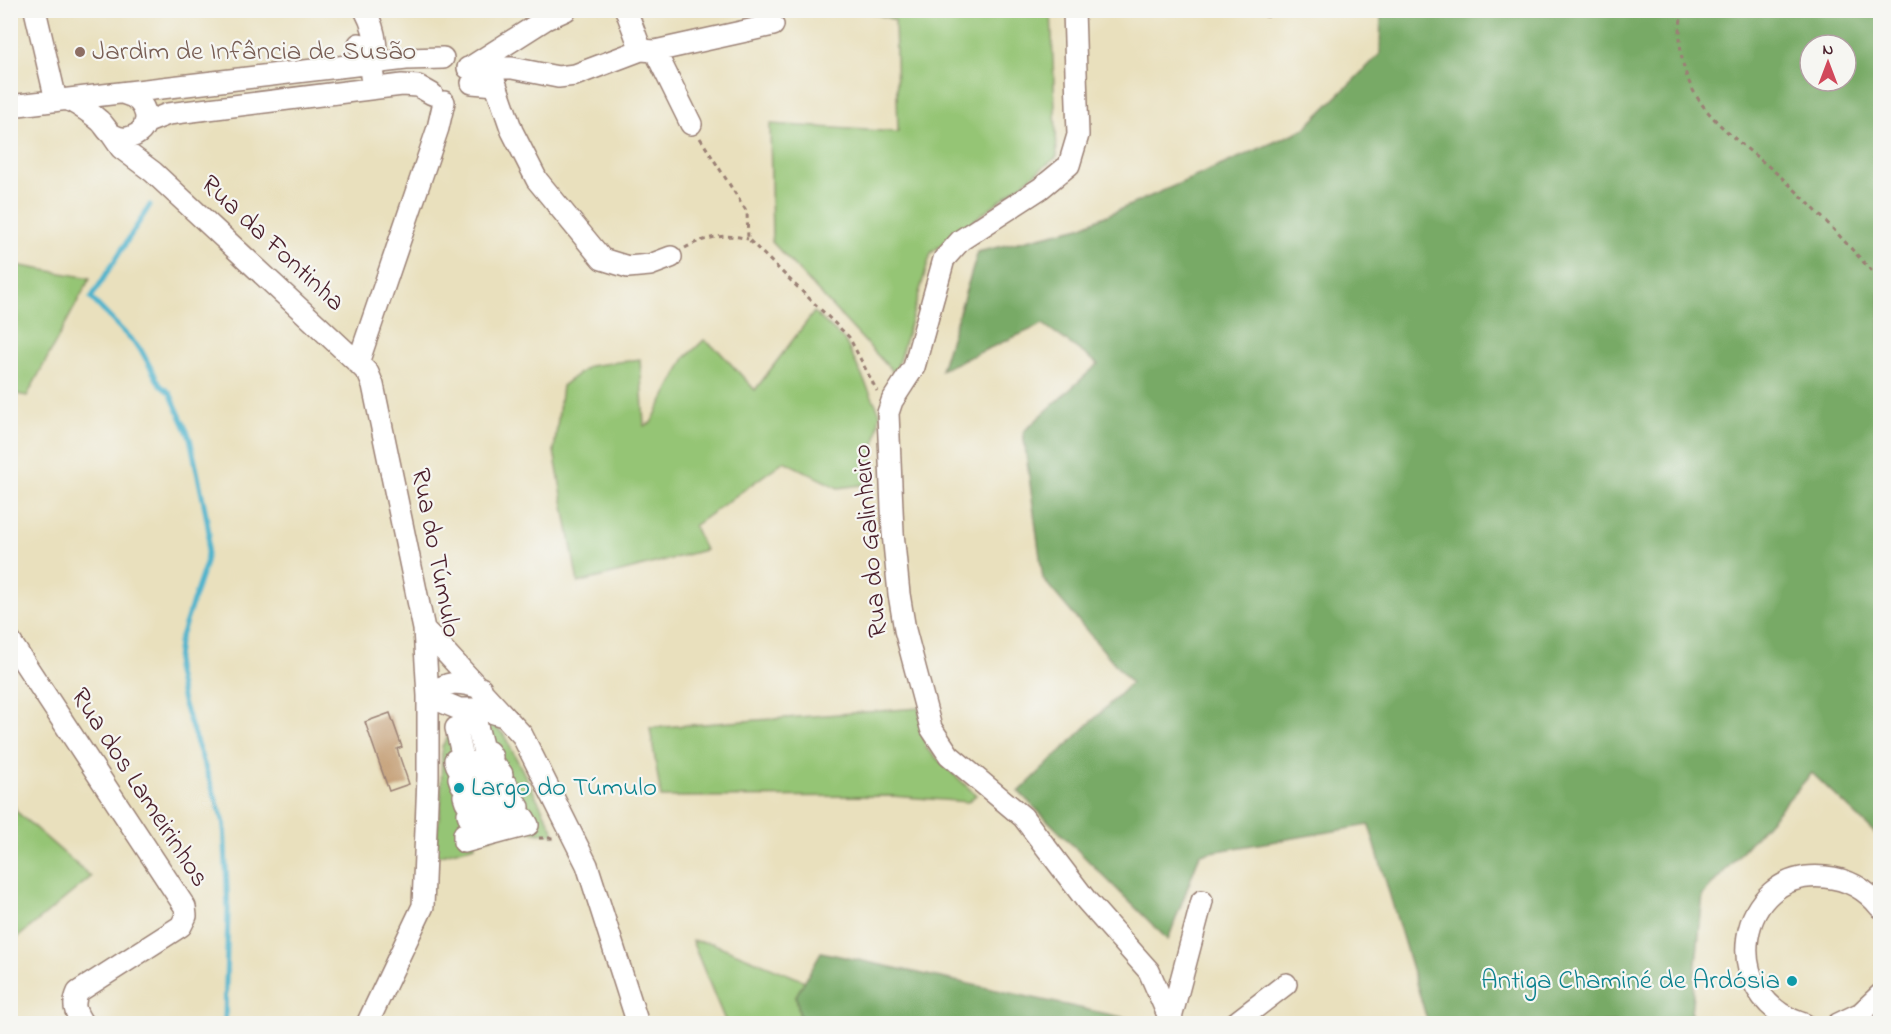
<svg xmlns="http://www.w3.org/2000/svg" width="1891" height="1034" viewBox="0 0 1891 1034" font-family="'Indie Flower',sans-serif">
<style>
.green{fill:#95c574;stroke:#707250;stroke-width:1.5;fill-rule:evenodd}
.forest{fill:#78aa66;stroke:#616448;stroke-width:1.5;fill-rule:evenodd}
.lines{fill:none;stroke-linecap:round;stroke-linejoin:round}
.stream{stroke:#4db3cc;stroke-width:5}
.building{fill:#c6a27a}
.minor-casing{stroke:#9a8074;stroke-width:24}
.path{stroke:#9a8074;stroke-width:3;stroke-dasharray:4.5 4.5;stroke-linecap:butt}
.minor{stroke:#fff;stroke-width:21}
.education-dot{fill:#8d6e63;stroke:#f6f6f2;stroke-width:2}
.culture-dot{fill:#0f9aa8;stroke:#f6f6f2;stroke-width:2}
.labels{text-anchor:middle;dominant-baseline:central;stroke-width:4.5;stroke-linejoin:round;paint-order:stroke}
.education-label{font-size:27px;fill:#785e54;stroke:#f6f6f2;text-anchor:start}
.street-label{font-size:27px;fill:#4a1f2b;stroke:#f6f6f2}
.culture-label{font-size:27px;fill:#0d838f;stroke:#f6f6f2;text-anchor:start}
</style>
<rect width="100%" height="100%" fill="#f6f6f2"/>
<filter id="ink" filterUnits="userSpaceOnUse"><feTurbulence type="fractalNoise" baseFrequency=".0167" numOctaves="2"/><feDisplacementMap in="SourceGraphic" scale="12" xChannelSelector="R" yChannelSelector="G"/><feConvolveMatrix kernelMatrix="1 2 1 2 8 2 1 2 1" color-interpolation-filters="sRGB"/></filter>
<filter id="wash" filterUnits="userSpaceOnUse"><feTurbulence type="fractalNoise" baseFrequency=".008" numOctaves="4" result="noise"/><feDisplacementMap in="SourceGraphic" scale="24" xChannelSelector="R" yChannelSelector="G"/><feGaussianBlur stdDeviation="1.35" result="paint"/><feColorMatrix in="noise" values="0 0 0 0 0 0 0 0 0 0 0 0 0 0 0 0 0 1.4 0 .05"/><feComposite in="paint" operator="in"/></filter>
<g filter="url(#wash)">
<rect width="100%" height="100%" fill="#e9e0bd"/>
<path class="green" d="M866 11H1051L1057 157 931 253 895 374 772 242 770 124 898 132 895 20Z
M10 264 90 278 27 396 11 393Z
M814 312 845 341 880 413 869 484 838 488 784 461 694 526 705 550 578 583 554 451 562 386 589 366 640 359 644 426 651 423 685 358 704 340 719 351 755 390Z
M919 708 926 748 976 795 968 802 892 796 661 797 650 728Z
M476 721 495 726 504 735 556 835 521 830 474 842 475 846 437 856 435 850 441 800 442 746 455 726ZM476 722 484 753 489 752 492 756 479 760 482 773 497 769 501 773 484 778 488 790 506 785 510 790 490 796 493 808 515 802 519 807 496 814 499 825 524 818 527 824 464 842V834L483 829 480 817 470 820 469 814 481 811 477 799 466 802 465 796 477 793 474 781 461 784 460 778 473 775 470 763 457 766 455 760 463 758 456 728Z
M10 797 17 812 91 877 11 943Z
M692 941 712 943 805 981 796 996 801 1023H726Z"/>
<path class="forest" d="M1381 11H1880V838L1812 773 1703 895 1690 1023H1428L1369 825 1200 854 1168 940 1019 792 1131 683 1043 579 1023 432 1098 364 1043 324 941 370 978 252 1080 227 1304 129 1380 54ZM1810 45H1846V81H1810Z
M821 952 1149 1023H801L796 996Z"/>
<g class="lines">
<path class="stream" d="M150 205 91 298 141 350 160 385 170 393 190 438 205 509 209 533 206 563 179 642 176 668 183 702 224 823 228 910 225 1020 228 1024"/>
</g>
<g id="blocks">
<path class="building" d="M390 713 402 747 397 749 409 784 389 791 365 722Z"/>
</g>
</g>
<g filter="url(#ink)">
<use href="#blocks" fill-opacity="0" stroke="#9a8074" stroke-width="1.5"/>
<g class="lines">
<defs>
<path id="minor" d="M35 10 56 100
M365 10C376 31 380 55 371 76
M1074 10 1078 135 1069 165 1041 188 961 240 944 259 914 367 892 401 888 413 893 533 899 594 905 630 931 728 949 755 1023 817 1086 900 1149 971 1172 1024
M359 44 373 76
M641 50 655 51 691 124
M655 51 773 25
M468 68H512L558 77 575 75 641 50 626 10
M469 68 546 19 566 10
M472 83 496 85 512 131 537 180 602 259 628 267 650 265 671 257
M69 100C80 106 91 113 100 121 105 125 107 132 113 135 118 138 125 139 131 137 155 129 148 99 125 94
M10 106 406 59 443 58
M145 123 168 114 402 85 418 86 432 94
M112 135 121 148 153 172 358 363 368 373 373 385 424 629 428 696V777L423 906 367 1024
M358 363 438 128 444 102
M424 629 522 735 587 865 638 1024
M10 641 185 907 186 916 181 926 78 992C72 1005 75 1012 83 1024
M481 688C457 681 448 680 428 696L459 709H481L500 715
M476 722 484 753 489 752 492 757 479 760 482 773 497 768 502 774 484 778 488 790 507 785 510 791 490 796 493 808 515 802 519 807 496 814 499 825 524 818 528 825 464 842V834L483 829 480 817 470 820 468 814 481 811 477 799 466 802 464 796 477 793 474 781 461 784 459 778 473 775 470 763 457 766 455 760 463 758 456 728Z
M1171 1018 1202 901
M1234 1024 1286 984
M1804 1024C1715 998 1736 868 1825 877 1848 879 1866 889 1880 907
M1838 1024 1861 1013 1880 995"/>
</defs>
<use href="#minor" class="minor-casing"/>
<path class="path" d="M1220 10 1272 17 1278 10
M1682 10C1667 110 1739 134 1798 193 1827 221 1853 251 1880 280
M1864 10 1880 26
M700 138 747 212 748 239 849 337 877 391
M685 248C705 237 726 233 748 239
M539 838H553"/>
<use href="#minor" class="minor"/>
</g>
</g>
<circle class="education-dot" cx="80" cy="52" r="6"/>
<g class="culture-dot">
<circle cx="459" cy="788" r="6"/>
<circle cx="1792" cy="981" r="6"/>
</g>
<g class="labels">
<g class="education-label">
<text x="92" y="52">Jardim de Infância de Susão</text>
</g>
<g class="street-label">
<text transform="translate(272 244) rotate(43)">Rua da Fontinha</text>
<text transform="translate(871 541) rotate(-95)">Rua do Galinheiro</text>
<text transform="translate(435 553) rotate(79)">Rua do Túmulo</text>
<text transform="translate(139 788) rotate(57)">Rua dos Lameirinhos</text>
</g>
<g class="culture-label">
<text x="471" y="788">Largo do Túmulo</text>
<text x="1780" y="981" text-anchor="end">Antiga Chaminé de Ardósia</text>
</g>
</g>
<rect width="1891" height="1034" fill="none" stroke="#f6f6f2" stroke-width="36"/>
<g transform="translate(1828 63)"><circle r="28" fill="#f6f6f2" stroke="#b1a0a2" stroke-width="1.5"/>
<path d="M0-4.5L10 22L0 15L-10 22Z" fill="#d1495b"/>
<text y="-9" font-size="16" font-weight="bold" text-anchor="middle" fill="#4a1f2b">N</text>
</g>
</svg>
